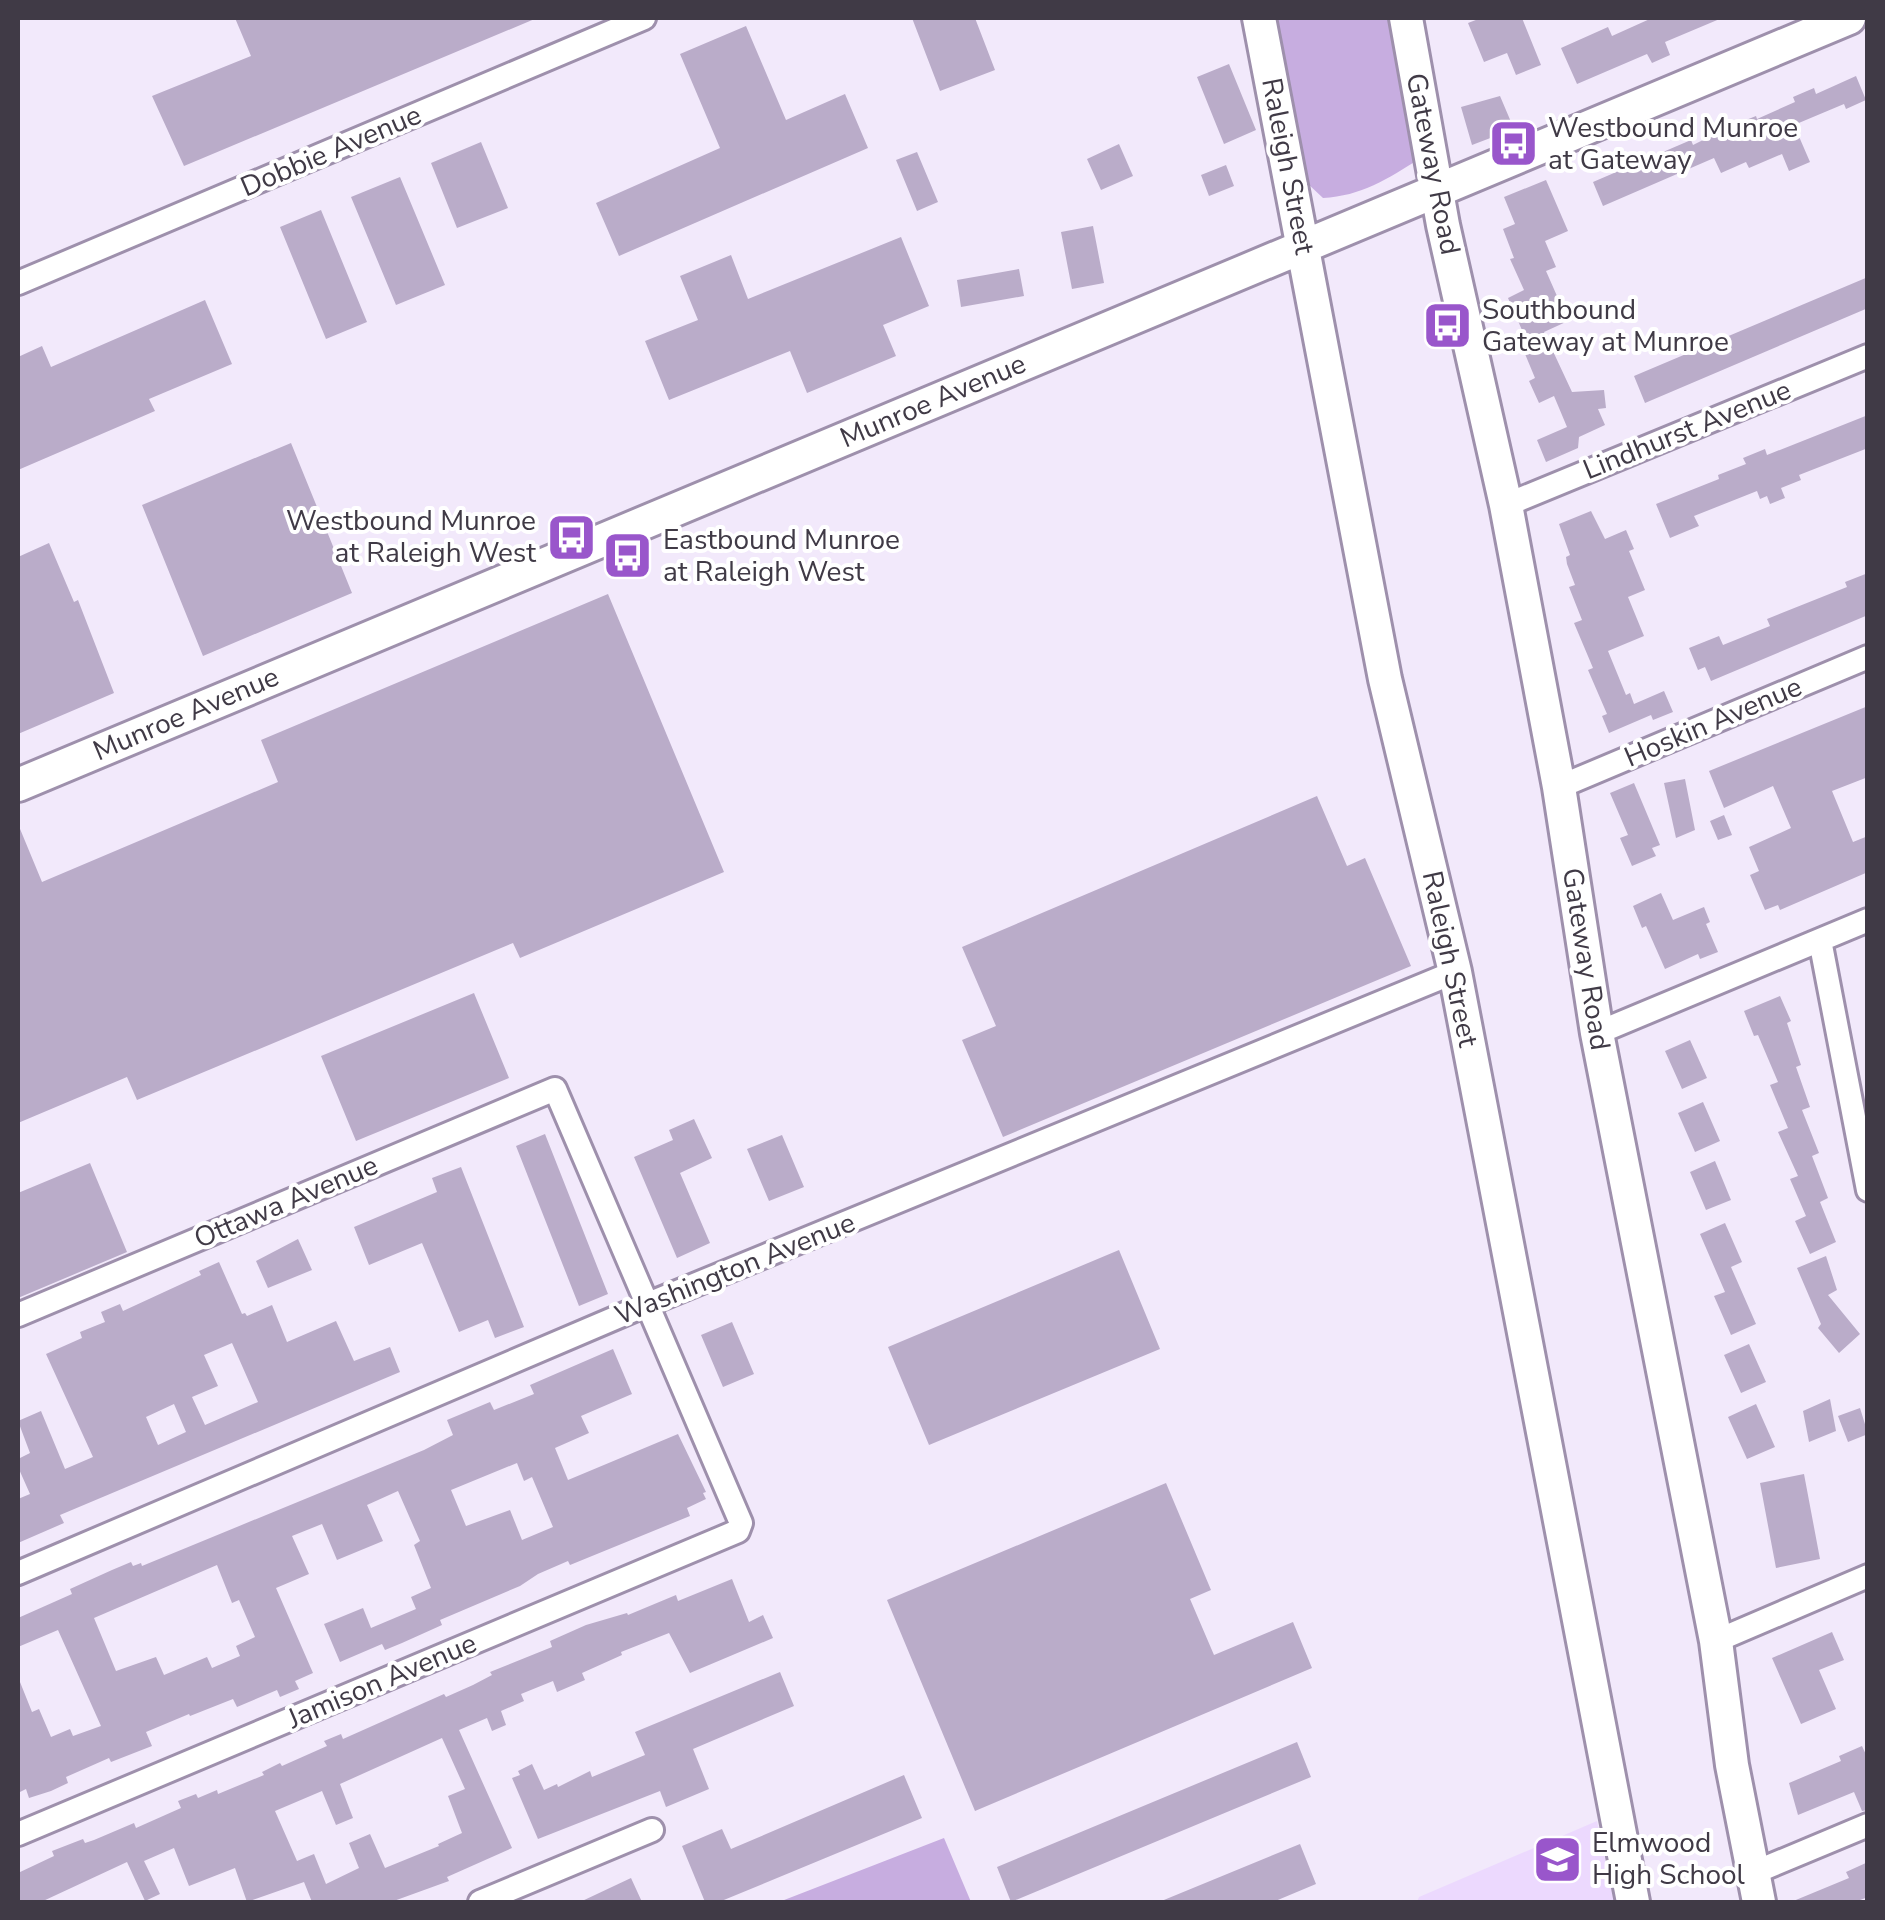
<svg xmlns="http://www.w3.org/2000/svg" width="1885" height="1920" viewBox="0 0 1885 1920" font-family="'Nunito Sans',sans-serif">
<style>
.built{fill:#ecd9fe}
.green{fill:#c7ade0}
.building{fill:#baacc9;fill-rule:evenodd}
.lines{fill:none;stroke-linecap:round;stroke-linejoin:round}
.street-casing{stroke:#9e90ac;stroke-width:28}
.secondary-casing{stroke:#9e90ac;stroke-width:38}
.street{stroke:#fff;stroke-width:22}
.secondary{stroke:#fff;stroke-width:32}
.labels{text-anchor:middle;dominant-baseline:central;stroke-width:8;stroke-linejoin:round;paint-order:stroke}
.poi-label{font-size:28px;fill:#403a46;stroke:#fff;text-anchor:start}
.street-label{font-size:28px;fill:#403a46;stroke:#fff}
</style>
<rect width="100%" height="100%" fill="#f2e9fb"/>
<path class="built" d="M1597 1821 1614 1902H1417L1419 1897Z"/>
<path class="green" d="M1276 18H1393L1419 159C1388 179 1361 196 1323 198L1306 182Z
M944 1838 971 1902H779Z"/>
<path class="building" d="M235 18H537L184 166 152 96 251 56Z
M912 18H975L995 70 940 91Z
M1481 18H1522L1541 65 1516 75 1507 53 1484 62 1468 23Z
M1652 18H1722L1665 42 1670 55 1652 63 1647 54 1577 84 1561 48 1608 27 1612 36Z
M746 26 786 120 845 94 868 148 619 256 596 203 720 148 680 54Z
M1229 64 1256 130 1224 144 1197 77Z
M1856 76 1866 100 1846 109 1844 104 1794 125 1810 162 1789 171 1782 154 1749 168 1746 162 1721 173 1714 158 1603 206 1593 182 1691 140 1693 145 1731 126 1756 116 1757 119 1795 102 1793 97 1814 88 1816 94Z
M1500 96 1514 129 1472 145 1461 107Z
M481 142 508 208 457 228 431 163Z
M1119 144 1133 176 1101 190 1087 159Z
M917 152 938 202 917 211 896 160Z
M1226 165 1234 186 1209 196 1201 175Z
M400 177 445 285 396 305 351 197Z
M1546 180 1568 231 1545 241 1556 267 1546 271 1568 321 1544 332 1572 392 1604 390 1606 408 1598 409 1605 425 1579 437 1578 448 1546 462 1537 440 1567 427 1554 396 1539 403 1529 381 1535 378 1523 349 1529 346 1508 298 1524 290 1510 259 1514 258 1503 229 1515 224 1504 197Z
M321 210 367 322 326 339 280 227Z
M1093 226 1104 283 1072 289 1061 232Z
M901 237 929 306 883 325 896 356 807 393 790 351 669 400 645 341 698 320 680 276 731 255 748 299Z
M1019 269 1024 296 961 307 957 280Z
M1868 277V308L1645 403 1634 376Z
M205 300 232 364 149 399 155 411 18 470V357L42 346 51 367Z
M1868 415V448L1799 475 1801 480 1781 488 1785 498 1770 504 1767 496 1760 499 1757 491 1694 516 1699 526 1670 538 1656 504 1719 479 1718 475 1746 464 1743 458 1765 449 1767 455Z
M291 443 352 593 203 656 142 505Z
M1591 511 1605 539 1626 530 1634 549 1629 551 1645 590 1628 597 1644 636 1608 651 1626 695 1630 693 1634 704 1664 691 1673 712 1653 720 1651 715 1609 733 1602 716 1607 714 1588 670 1593 668 1574 623 1582 620 1569 587 1575 585 1567 564 1566 557 1570 555 1559 524Z
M49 543 74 602 78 600 114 693 18 734V557Z
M1868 573V615L1711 681 1705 667 1698 670 1689 648 1719 636 1723 645 1770 626 1767 619 1847 587 1845 582Z
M608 594 724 872 520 958 513 943 137 1100 127 1077 18 1123V824L42 882 278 782 261 740Z
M1868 706V777L1832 791 1853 842 1868 836V872L1780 910 1778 905 1765 910 1750 875 1759 871 1749 847 1791 828 1773 786 1724 808 1709 771Z
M1685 779 1695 830 1676 838 1664 783Z
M1634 783 1660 845 1652 848 1656 856 1632 866 1620 838 1628 835 1610 793Z
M1317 796 1347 866 1365 858 1411 966 1003 1137 962 1040 996 1026 962 947Z
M1724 815 1732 835 1718 840 1710 821Z
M1661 893 1673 920 1704 907 1710 922 1706 924 1718 952 1700 959 1698 954 1665 969 1646 926 1642 928 1633 906Z
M474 993 509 1078 356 1141 321 1056Z
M1780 996 1791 1021 1787 1023 1801 1065 1796 1067 1810 1107 1802 1110 1819 1153 1812 1156 1828 1198 1820 1202 1836 1242 1810 1254 1795 1221 1806 1216 1790 1179 1798 1176 1778 1132 1788 1128 1770 1085 1778 1082 1758 1035 1754 1036 1744 1011Z
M1690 1040 1707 1078 1682 1089 1665 1051Z
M1703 1102 1720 1141 1695 1152 1678 1113Z
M694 1119 712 1158 680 1173 710 1243 677 1258 634 1157 673 1140 669 1130Z
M545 1134 608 1294 579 1306 516 1146Z
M782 1135 804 1187 769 1201 747 1149Z
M1715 1161 1731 1200 1706 1210 1690 1172Z
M90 1163 127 1252 18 1298V1193Z
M461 1167 524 1327 495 1338 488 1320 459 1332 422 1243 369 1265 354 1227 437 1192 432 1178Z
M1725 1223 1742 1262 1731 1267 1756 1324 1731 1335 1714 1296 1725 1292 1700 1234Z
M298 1239 312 1270 268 1288 256 1261Z
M1119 1250 1160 1349 929 1445 888 1347Z
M1826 1256 1837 1290 1828 1295 1860 1334 1839 1353 1818 1328 1821 1324 1797 1268Z
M219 1262 242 1314 245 1313 247 1316 272 1305 287 1342 336 1321 354 1361 390 1347 400 1372 60 1515 64 1523 18 1543V1499L30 1494 18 1467V1459L30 1453 18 1421 41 1411 65 1469 93 1457 46 1354 82 1338 80 1332 105 1322 101 1312 120 1304 123 1311 201 1275 199 1271ZM232 1343 258 1402 205 1425 192 1397 218 1386 204 1355ZM174 1404 186 1432 158 1445 146 1417Z
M732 1322 754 1374 723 1387 701 1335Z
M1749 1344 1766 1382 1741 1393 1724 1355Z
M613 1349 632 1394 581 1416 589 1433 555 1448 568 1480 678 1434 706 1492 703 1493 706 1499 687 1508 690 1516 570 1565 568 1561 538 1574 520 1586 440 1620 442 1625 402 1643 385 1650 382 1644 340 1662 324 1624 363 1608 371 1628 416 1609 411 1597 431 1588 414 1545 420 1541 398 1491 367 1505 383 1541 337 1560 322 1524 292 1536 309 1574 276 1588 313 1673 295 1681 299 1689 280 1697 277 1690 237 1707 233 1699 190 1716 189 1714 146 1732 152 1746 111 1762 109 1758 66 1777 68 1783 51 1791 29 1798 26 1789 18 1793V1677L32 1712 39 1709 51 1737 70 1729 73 1736 101 1726 58 1630 18 1647V1618L72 1594 70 1589 112 1570 131 1562 133 1566 141 1563 142 1566 424 1450 453 1435 447 1420 490 1402 494 1410 534 1394 530 1385ZM517 1463 524 1481 532 1477 553 1527 522 1540 510 1510 466 1526 451 1490ZM217 1565 232 1603 239 1600 255 1637 236 1646 240 1656 212 1668 207 1657 164 1675 156 1657 116 1671 94 1618Z
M1830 1399 1836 1431 1809 1442 1803 1411Z
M1756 1404 1775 1447 1747 1459 1728 1417Z
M1860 1408 1868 1434 1848 1442 1838 1416Z
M1804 1474 1820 1559 1776 1568 1760 1483Z
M1166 1483 1211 1590 1190 1599 1214 1655 1293 1622 1312 1668 975 1811 887 1600Z
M732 1579 749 1622 763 1615 773 1638 690 1673 669 1633 621 1652 622 1655 582 1673 585 1680 557 1692 553 1681 521 1694 524 1701 501 1711 506 1725 492 1731 487 1718 459 1730 512 1848 447 1877 449 1881 391 1902H312L304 1882 247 1902 235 1868 189 1886 174 1848 144 1861 160 1894 145 1901 127 1862 41 1902H18V1873L54 1856 52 1851 83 1839 85 1843 94 1840 134 1823 136 1828 181 1808 178 1801 196 1794 198 1798 217 1790 218 1794 264 1775 262 1772 280 1763 282 1766 327 1746 324 1741 341 1734 343 1739 444 1694 446 1697 473 1685 492 1675 490 1672 552 1647 550 1641 586 1625 627 1613 628 1615 676 1595 678 1601ZM442 1738 465 1789 448 1796 462 1833 438 1844 439 1846 385 1868 370 1834 349 1843 359 1868 326 1884 314 1854 297 1861 275 1811 322 1791 336 1825 353 1818 340 1784Z
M1832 1632 1844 1660 1819 1670 1836 1709 1801 1724 1772 1658Z
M780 1672 794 1706 693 1749 709 1789 666 1807 660 1791 538 1839 512 1778 520 1775 518 1771 532 1764 544 1790 557 1784 558 1787 590 1771 592 1777 645 1755 635 1732Z
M1297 1742 1311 1777 1011 1902 997 1867Z
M1862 1746 1868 1759V1810L1862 1811 1854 1792 1798 1815 1789 1783 1841 1761 1839 1756Z
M904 1775 922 1818 719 1902H705L682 1846 722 1829 731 1849Z
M1300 1844 1316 1884 1273 1902H1159Z
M1868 1862V1897L1855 1902H1791L1849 1878 1846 1872Z
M631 1878 642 1902H580Z"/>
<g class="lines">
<defs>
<path id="street" d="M18 283 644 18
M1506 505 1868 356
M1559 787 1868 657
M1820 940 1868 1190
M1597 1033 1868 920
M18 1315 555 1089 741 1523 738 1531 18 1834
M18 1573 648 1304 1455 972
M1716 1641 1868 1576
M1753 1873 1868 1825
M480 1902 652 1830"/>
<path id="secondary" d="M1259 18 1385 679 1455 972 1633 1902
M1406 18 1443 225 1506 505 1559 787 1597 1033 1716 1641 1732 1765 1759 1902
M18 785 1849 18"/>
</defs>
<use href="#street" class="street-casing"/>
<use href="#secondary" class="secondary-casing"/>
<use href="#street" class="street"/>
<use href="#secondary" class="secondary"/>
</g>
<defs>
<symbol id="bus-square" viewBox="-11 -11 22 22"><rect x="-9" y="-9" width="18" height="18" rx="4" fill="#9956cb" stroke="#fff"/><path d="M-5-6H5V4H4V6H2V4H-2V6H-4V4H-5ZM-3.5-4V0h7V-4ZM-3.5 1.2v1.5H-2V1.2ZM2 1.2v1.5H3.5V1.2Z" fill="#fff"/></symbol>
<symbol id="school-square" viewBox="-11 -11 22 22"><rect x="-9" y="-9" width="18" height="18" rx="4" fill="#9956cb" stroke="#fff"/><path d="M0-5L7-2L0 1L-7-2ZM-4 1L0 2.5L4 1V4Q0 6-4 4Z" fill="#fff"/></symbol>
</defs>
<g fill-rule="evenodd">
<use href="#bus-square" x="1486" y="116" width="55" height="55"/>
<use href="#bus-square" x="1420" y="298" width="55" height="55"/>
<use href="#bus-square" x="544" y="510" width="55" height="55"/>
<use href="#bus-square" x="600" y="528" width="55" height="55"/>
<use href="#school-square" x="1530" y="1832" width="55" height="55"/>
</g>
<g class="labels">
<g class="poi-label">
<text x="1548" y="128">Westbound Munroe<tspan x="1548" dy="32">at Gateway</tspan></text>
<text x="1482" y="310">Southbound<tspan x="1482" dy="32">Gateway at Munroe</tspan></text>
<text x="536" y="521" text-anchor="end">Westbound Munroe<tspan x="536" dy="32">at Raleigh West</tspan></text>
<text x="663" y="540">Eastbound Munroe<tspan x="663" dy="32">at Raleigh West</tspan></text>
<text x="1592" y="1843">Elmwood<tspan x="1592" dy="32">High School</tspan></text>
</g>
<g class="street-label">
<text transform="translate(331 151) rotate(-23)">Dobbie Avenue</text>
<text transform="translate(1433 164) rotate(79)">Gateway Road</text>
<text transform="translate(1288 166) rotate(79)">Raleigh Street</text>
<text transform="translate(933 401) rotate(-23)">Munroe Avenue</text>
<text transform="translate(1687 430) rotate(-22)">Lindhurst Avenue</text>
<text transform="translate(186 714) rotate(-23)">Munroe Avenue</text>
<text transform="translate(1713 722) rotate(-23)">Hoskin Avenue</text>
<text transform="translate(1450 959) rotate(78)">Raleigh Street</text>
<text transform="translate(1586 959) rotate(81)">Gateway Road</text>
<text transform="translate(286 1202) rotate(-23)">Ottawa Avenue</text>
<text transform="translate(735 1269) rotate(-22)">Washington Avenue</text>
<text transform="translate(382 1681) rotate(-23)">Jamison Avenue</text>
</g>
</g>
<rect width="1885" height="1920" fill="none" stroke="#403a46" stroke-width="40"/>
</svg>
